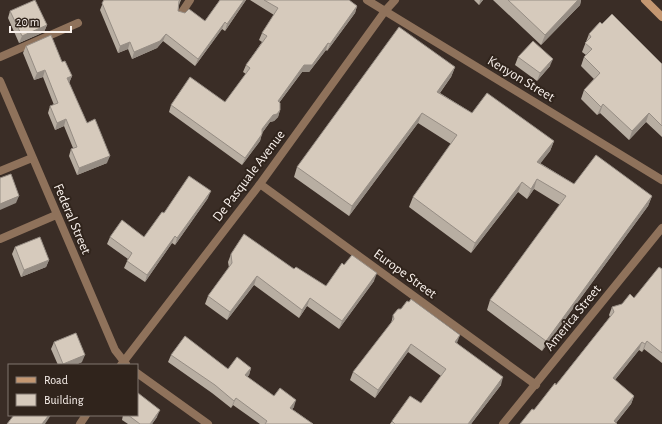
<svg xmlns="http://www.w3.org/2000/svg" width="662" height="424" viewBox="0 0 662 424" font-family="'Alegreya Sans',sans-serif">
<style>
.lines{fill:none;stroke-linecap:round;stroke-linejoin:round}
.minor{stroke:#8f725b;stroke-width:8}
.secondary{stroke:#c49771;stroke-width:8}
.wall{fill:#b8aea2}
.shaded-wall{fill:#968d84}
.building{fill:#d6cabc;stroke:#968d84}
.labels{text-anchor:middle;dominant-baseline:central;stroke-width:4;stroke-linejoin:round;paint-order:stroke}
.street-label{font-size:14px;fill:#f9f1ec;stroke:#30241c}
</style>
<rect width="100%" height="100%" fill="#3a2d26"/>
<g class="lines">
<path class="minor" d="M367 0 662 180
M180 15 190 0
M0 57 78 23
M0 81 115 350 126 364
M0 171 32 158
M260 184 536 385
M0 239 56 215
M121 365 260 184 385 11 395 0
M137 373 208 424
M80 424 86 415
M503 424 662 228"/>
<path class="secondary" d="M645 0 662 17"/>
</g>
<path class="wall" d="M104 0H181L179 5 178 11 205 21 220 0H246L225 31 222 29 195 66 163 41 157 48 132 59 128 49 118 53 100 10Z
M250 0H349L357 6 355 13 327 51 326 50 309 72H302L279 103 280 110 278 117 274 121 270 122 262 133 260 141 242 165 169 112 171 105 225 102 246 74 243 72 246 65 262 42 259 40 262 33 274 15Z
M474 0H483L479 5Z
M493 0H581L580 5 541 45Z
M10 11 47 25 44 32 19 43 8 18Z
M602 24 662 64V137L646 122 629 140 600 113 597 115 581 99 584 90 594 79 581 66 584 57 586 55 582 52 589 34Z
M26 46 62 62 72 76 69 83 87 123 107 163 77 175 69 156 71 149 73 148 64 126 55 130 48 113 50 106 54 105 43 77 34 80 23 53Z
M518 57 550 66 537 81 515 65Z
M455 67 451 77 440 93 472 113 554 141 550 151 540 163 574 184 652 196 648 206 542 351 487 310 490 300 560 205 534 189 527 199 518 192 471 253 409 207 413 197 451 144 418 123 349 216 294 177 297 167Z
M208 198 175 245 172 243 145 282 124 268 128 259 107 244 110 237H144L164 213Z
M15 247 49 260 46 267 21 277 12 254Z
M231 254 294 269 326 286 344 265 374 281 339 329 307 306 299 318 254 285 227 320 205 304 208 296 229 268 228 262Z
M662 269V363L644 349 642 352 639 350 615 380 634 396 631 404 616 423 534 410 556 385 610 317 609 315 612 307 622 304 634 298Z
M393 315 457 343 501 385 471 424H390L392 421 421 403 441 376 408 352 375 398 350 380 353 372 391 324Z
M54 342 82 362 75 365H58L51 349Z
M171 355 228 369 251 368 249 375 247 377 274 396 294 407 292 409 313 424H260L233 405 231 408 212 393 168 362Z
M123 415H137L157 417 152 424H128L122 420Z"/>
<path class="shaded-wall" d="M244 0H246L225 31 227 24Z
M480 0H483L479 5Z
M578 0H581L580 5 541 45 545 35Z
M357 6 355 13 327 51 330 44Z
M225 22 222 29 195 66 198 59Z
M47 25 44 32 19 43 22 36Z
M166 34 163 41 157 48 132 59 134 52Z
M130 42 128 49 118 53 120 46Z
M328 43 326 50 309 72H302L275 108 278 101 304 65Z
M553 59 550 66 537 81 540 73Z
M455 67 451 77 433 102 437 92Z
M45 70 43 77 34 80 37 73Z
M72 76 69 83 67 78Z
M603 104 600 113 597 115 601 107Z
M280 110 278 117 274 121 270 122 260 136 262 129 273 115Z
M422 113 418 123 349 216 352 206Z
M649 113 646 122 629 140 632 131Z
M66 119 64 126 55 130 57 123Z
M262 134 260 141 242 165 245 158Z
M554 141 550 151 534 172 537 162Z
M110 156 107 163 77 175 79 168Z
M537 179 534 189 527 199 531 189Z
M522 182 518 192 471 253 475 243Z
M211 191 208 198 175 245 177 238Z
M19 196 16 203 0 210V204Z
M652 196 648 206 542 351 546 341Z
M175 236 172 243 145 282 147 275Z
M49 260 46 267 21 277 24 270Z
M377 273 374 281 339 329 342 321Z
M257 276 254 285 227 320 230 312Z
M310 298 307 306 299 318 302 310Z
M460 335 457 343 455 342Z
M647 341 644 349 642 352 645 344Z
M642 342 639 350 610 386 613 378Z
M411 344 408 352 375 398 378 390Z
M85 355 82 362 75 365H62L63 364Z
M251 368 249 375 243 382 245 375Z
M503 377 501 385 471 424H468Z
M634 396 631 404 615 424 614 421Z
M236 398 233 405 231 408 234 401Z
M296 400 294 407 287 415 290 408Z
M160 410 157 417 152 424H150Z
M49 415H51L45 424H42Z"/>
<path class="building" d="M35 0 47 25 22 36 10 11Z
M104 0H180L179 1 178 11 185 13 189 9 205 21 220 0H244L227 24 225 22 198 59 166 34 160 41 134 52 130 42 120 46 102 3Z
M264 0H349L357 6 330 44 328 43 312 65H304L278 101 280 103V110L277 114 273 115 262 129V134L245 158 171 105 190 77 225 102 250 68 246 65 267 36 262 33 278 8Z
M508 0H578L545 35Z
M612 14 662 64V126L649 113 632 131 603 104 601 107 584 90 600 73 584 57 592 49 585 43 591 37 589 34 600 22 602 24Z
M399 27 455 67 437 92 472 113 487 93 554 141 537 162 574 184 596 155 652 196 546 341 490 300 566 196 537 179 531 189 522 182 475 243 413 197 457 135 422 113 352 206 297 167Z
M51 35 62 62 65 61 72 76 67 78 87 123 95 119 110 156 79 168 71 149 77 147 66 119 57 123 50 106 58 103 45 70 37 73 26 46Z
M533 41 553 59 540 73 518 57Z
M11 174 19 196 0 204V178Z
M189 176 211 191 177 238 175 236 147 275 127 261 132 253 110 237 122 220 144 237 162 212 164 213Z
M244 234 294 269 296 267 326 286 342 263 344 265 352 255 377 273 342 321 310 298 302 310 257 276 230 312 208 296 232 263 231 254Z
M40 237 49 260 24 270 15 247Z
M659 267 662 269V353L647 341 645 344 642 342 613 378 634 396 614 421 617 424H520L532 409 534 410 555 383 556 385 614 312 612 307 622 304 630 294 634 298Z
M411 299 460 335 455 342 503 377 468 424H395L392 421 410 396 421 403 446 369 411 344 378 390 353 372 394 319 393 315 398 309H401L407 301 409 302Z
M76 333 85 355 63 364 54 342Z
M185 336 228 369 237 357 251 368 245 375 274 396 280 388 296 400 290 408 313 424H265L267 421 236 398 234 401 215 385 171 355Z
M138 393 160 410 150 424H140L128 415H137V395Z
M14 415H49L42 424H7Z"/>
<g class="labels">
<g class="street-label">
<text transform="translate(521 79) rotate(31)">Kenyon Street</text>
<text transform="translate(249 176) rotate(-53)">De Pasquale Avenue</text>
<text transform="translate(72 219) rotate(67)">Federal Street</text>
<text transform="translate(405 274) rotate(36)">Europe Street</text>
<text transform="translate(573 318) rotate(-51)">America Street</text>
</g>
</g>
<rect x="8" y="364" width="130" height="52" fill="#30241c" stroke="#80766f"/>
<rect x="16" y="377" width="20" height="6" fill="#c49771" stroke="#80766f"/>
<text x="44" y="384" font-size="12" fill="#f9f1ec">Road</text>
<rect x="16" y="394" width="20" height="12" fill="#d6cabc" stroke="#80766f"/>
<text x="44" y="404" font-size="12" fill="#f9f1ec">Building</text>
<path d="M10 26v6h61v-6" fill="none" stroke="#f9f1ec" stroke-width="2"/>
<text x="16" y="26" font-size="12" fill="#f9f1ec" stroke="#30241c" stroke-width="3" paint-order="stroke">20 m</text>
</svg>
